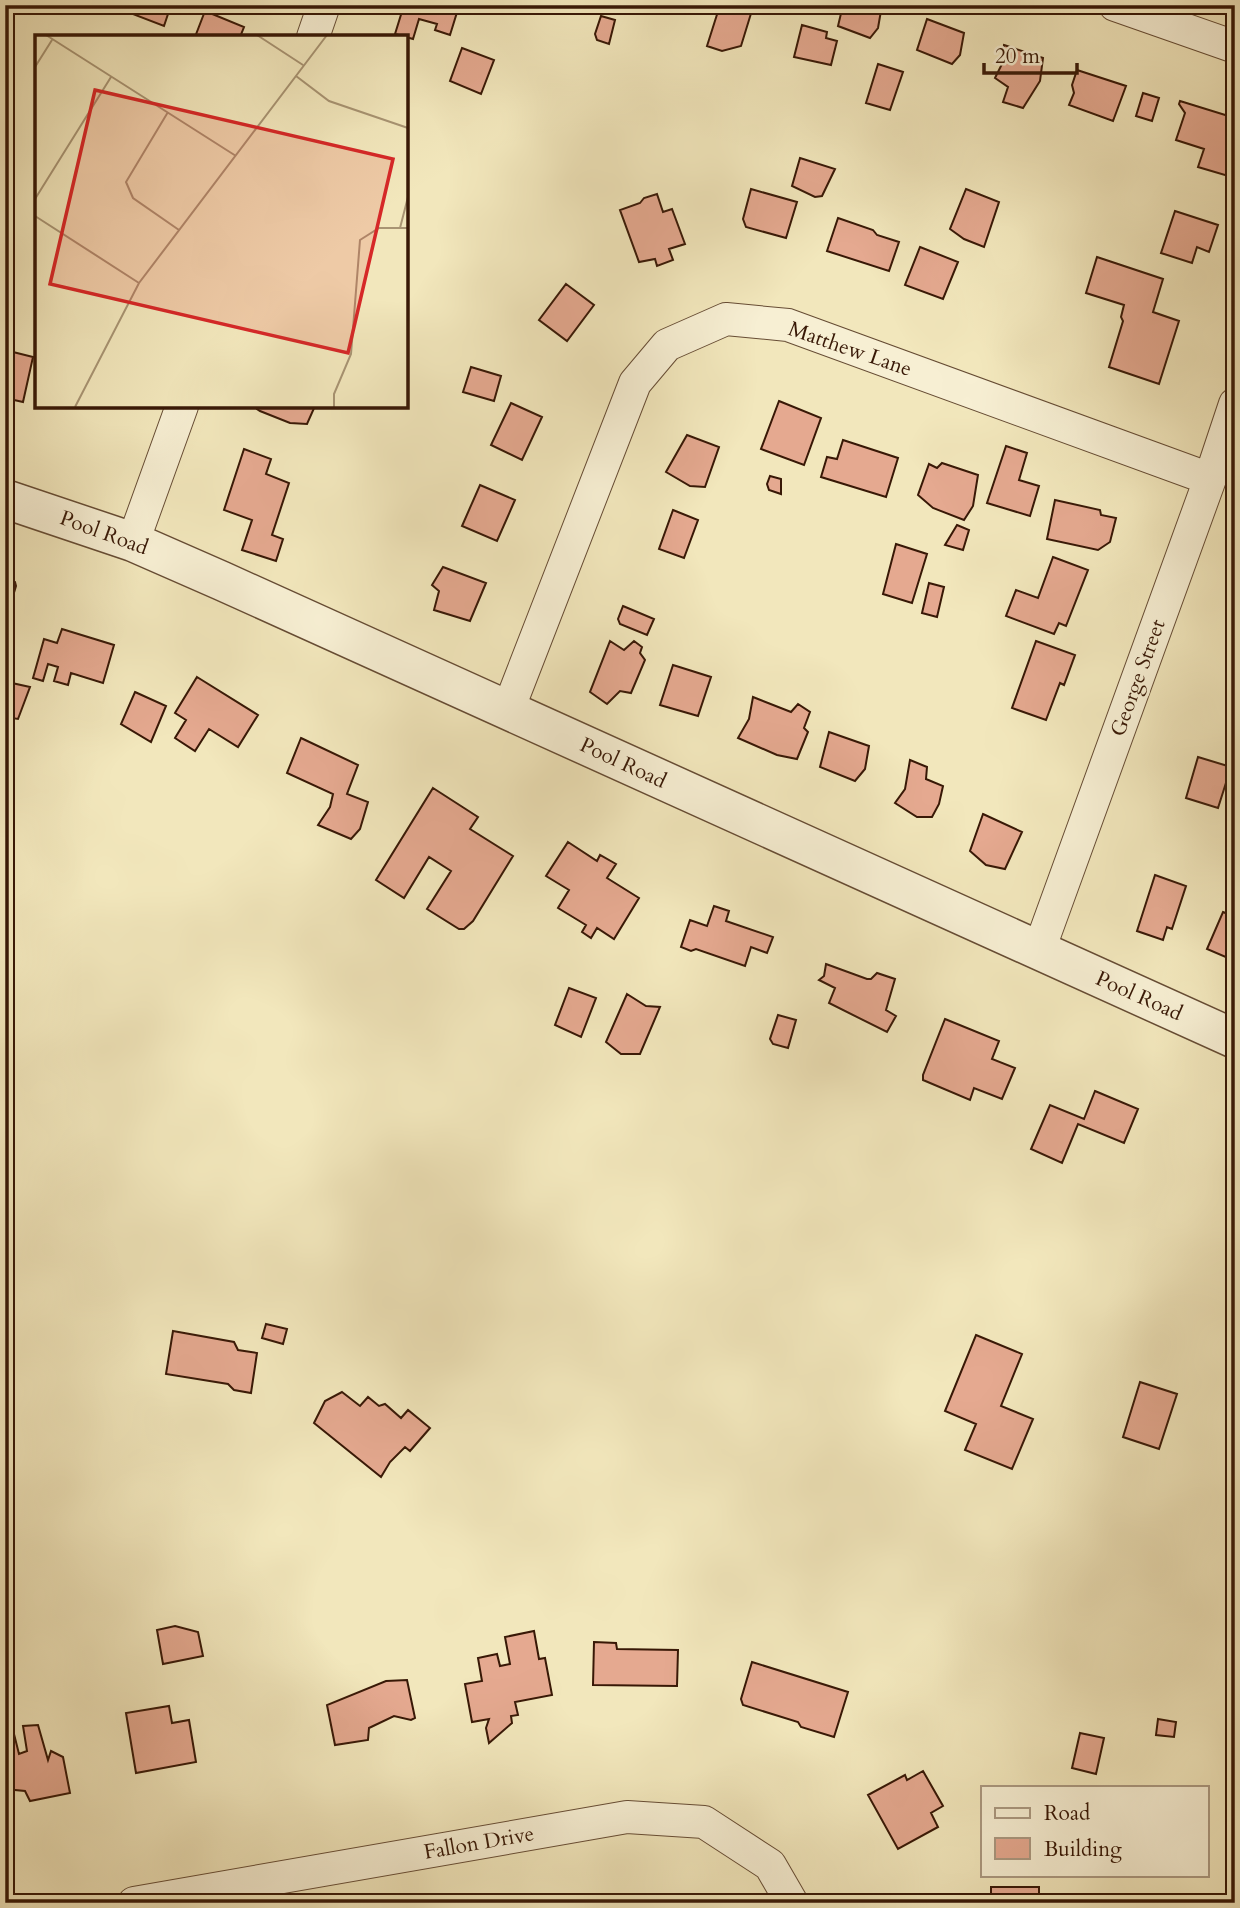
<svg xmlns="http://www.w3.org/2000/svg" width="1240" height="1908" viewBox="0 0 1240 1908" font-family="Cardo,serif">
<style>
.building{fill:#e5a990;stroke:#381806;stroke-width:2}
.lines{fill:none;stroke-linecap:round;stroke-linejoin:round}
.minor-casing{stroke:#664c34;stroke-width:34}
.tertiary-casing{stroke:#664c34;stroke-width:41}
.minor{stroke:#f7efd3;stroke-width:32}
.tertiary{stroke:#f7efd3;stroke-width:38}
.labels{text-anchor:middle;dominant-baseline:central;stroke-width:6;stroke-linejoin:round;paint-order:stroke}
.street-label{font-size:21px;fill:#381806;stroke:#f7efd3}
.inset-road{fill:none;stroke:#a89473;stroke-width:2}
.view{fill:#d62828;fill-opacity:0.15;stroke:#d62828;stroke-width:3.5}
.inset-edge{fill:none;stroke:#381806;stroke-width:3.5}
</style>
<rect width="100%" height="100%" fill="#f2e7bc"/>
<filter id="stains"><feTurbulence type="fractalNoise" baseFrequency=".00286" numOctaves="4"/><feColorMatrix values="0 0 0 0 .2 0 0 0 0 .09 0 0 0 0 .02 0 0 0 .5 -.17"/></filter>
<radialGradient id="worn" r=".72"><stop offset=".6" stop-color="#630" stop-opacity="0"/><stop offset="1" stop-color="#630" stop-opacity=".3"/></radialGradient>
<path class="building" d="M132 5H171L164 26 130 13Z
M404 5H447L458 9 450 35 435 30 437 24 419 19 413 39 395 34Z
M720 5 753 7 741 46 722 51 707 46Z
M843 5H882L878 28 870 38 838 26Z
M205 11 244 27 240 37H195Z
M601 16 615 20 609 44 597 40 595 34Z
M927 19 964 33 960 55 952 64 917 50Z
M802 25 827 32 826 38 837 41 831 65 794 57Z
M1004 45 1043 58 1040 81 1023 108 1003 102 1008 87 995 78 1002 64Z
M462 48 494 60 481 94 450 81Z
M878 64 903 72 890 110 866 103Z
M1077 70 1126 86 1113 121 1069 105 1074 93 1072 85Z
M1143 93 1159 98 1152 121 1136 116Z
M1180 101 1235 118V178L1198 167 1204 149 1176 140 1185 113 1179 104Z
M800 158 835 169 822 196 815 197 792 186Z
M751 189 797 202 786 238 746 227 743 219Z
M966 189 999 202 984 247 964 239 950 229Z
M657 194 663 212 672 209 685 244 669 249 673 260 657 266 655 259 639 262 620 210 640 203 644 198Z
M1175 211 1218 225 1209 252 1197 247 1192 263 1161 253Z
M838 218 873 230 877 235 899 242 889 271 827 251Z
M920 247 958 262 943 299 905 285Z
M1097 257 1163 279 1153 312 1179 321 1159 384 1109 367 1123 321 1121 317 1124 305 1086 293Z
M566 284 594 305 567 341 539 320Z
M5 350 33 357 23 402 5 398Z
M471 367 501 376 494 401 463 392Z
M779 401 821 418 804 465 761 449Z
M511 403 542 417 522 460 491 445Z
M258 406H315L307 424 290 423 260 411 257 409Z
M687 435 719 447 705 487 690 486 666 472Z
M843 440 898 458 886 497 821 477 827 457 837 459Z
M1006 446 1027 453 1019 480 1039 486 1030 516 987 503Z
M244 449 271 459 266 474 289 483 272 535 283 539 276 561 242 550 252 520 224 510Z
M942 463 978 475 973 506 964 520 933 508 918 495 929 464 937 468Z
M770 476 781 479V494L769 490 767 484Z
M480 485 515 500 497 541 462 526Z
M1055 500 1100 510 1101 515 1116 518 1110 542 1098 550 1047 539Z
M673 510 698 520 684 558 659 549Z
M957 525 969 530 963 550 945 545Z
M896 544 927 554 912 603 883 594Z
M1053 557 1088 570 1066 626 1059 623 1054 634 1006 616 1016 590 1038 598Z
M443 567 486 583 470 621 434 610 439 591 432 585Z
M5 579 15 582 16 586 10 606 5 605Z
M929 583 944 587 937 617 922 613Z
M623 606 654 619 647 635 620 624 618 619Z
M62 629 114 645 103 683 71 673 68 685 54 681 58 667 48 664 43 681 33 678 44 639 57 643Z
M610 641 624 650 634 641 642 647 640 653 645 660 631 693 620 691 607 704 590 692Z
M1036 641 1075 655 1064 685 1060 683 1046 720 1012 708Z
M673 665 711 677 698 716 660 705Z
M5 677 12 683 30 687 18 719 5 717Z
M197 677 258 715 238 747 209 729 195 751 175 738 186 720 175 713Z
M135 692 166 706 151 742 121 724Z
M753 697 791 712 798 704 810 712 804 728 808 732 797 759 777 755 738 738 749 719Z
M829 732 869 746 865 769 855 781 820 767Z
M301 738 358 765 347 794 368 802 360 829 351 839 318 825 330 807 333 794 287 773Z
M1198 757 1231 767 1218 808 1186 798Z
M910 760 927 767 926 779 943 786 939 804 932 817H917L895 803 905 789Z
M433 788 478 817 470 829 513 856 473 921 464 929H459L427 909 451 871 429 857 404 898 376 880Z
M983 814 1022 832 1005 869 986 865 970 851Z
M568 842 597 861 600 855 616 864 607 878 639 898 614 939 597 928 591 938 582 932 586 925 558 908 569 890 546 876Z
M1155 875 1186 886 1172 929 1167 927 1163 940 1137 931Z
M714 906 729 911 726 921 773 937 767 953 751 947 745 966 696 949 691 951 681 947 690 920 707 926Z
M1223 912 1235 917V961L1207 949Z
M826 964 867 979H871L877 973 895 979 886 1010 896 1016 887 1032 829 1003 835 988 819 980 824 976Z
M569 988 596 998 581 1037 555 1025Z
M627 994 646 1006 660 1007 640 1054H621L606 1042Z
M778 1015 796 1020 788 1048 773 1044 770 1039Z
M945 1019 999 1041 992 1059 1015 1068 1002 1099 974 1088 970 1100 923 1080V1075Z
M1095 1091 1138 1109 1124 1143 1078 1124 1062 1163 1031 1149 1050 1105 1084 1119Z
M266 1324 287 1329 283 1344 262 1338Z
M173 1331 234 1342 238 1350 257 1353 251 1393 234 1390 228 1384 166 1374Z
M976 1335 1022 1354 1001 1406 1033 1419 1012 1469 965 1450 976 1424 945 1411Z
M1140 1382 1177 1394 1159 1449 1123 1437Z
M342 1392 360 1406 368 1397 379 1406 385 1404 401 1418 408 1410 430 1428 410 1451 405 1447 390 1462 381 1477 314 1423 325 1401Z
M175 1626 198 1632 203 1656 163 1664 157 1630Z
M534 1631 539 1659 545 1658 552 1695 515 1702 518 1715 511 1716 512 1723 489 1743 486 1728 489 1719 472 1722 465 1684 482 1681 478 1658 497 1654 500 1666 510 1664 505 1637Z
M594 1642 616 1643 617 1649 678 1650 677 1686 593 1685Z
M752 1662 848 1692 834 1737 801 1727 798 1722 743 1705 741 1699Z
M407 1680 415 1718 411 1720 394 1716 369 1728 368 1740 335 1745 327 1705 386 1681Z
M169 1706 172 1723 189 1720 196 1762 136 1773 126 1713Z
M1158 1719 1176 1722 1174 1737 1156 1735Z
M38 1725 48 1760 51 1751 63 1757 70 1793 30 1801 25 1791 5 1789V1735L14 1734 19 1754 27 1751 23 1726Z
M1080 1733 1104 1738 1096 1774 1072 1768Z
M923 1771 943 1806 931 1813 938 1827 898 1849 868 1795 905 1775 907 1780Z
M991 1887H1039V1901L1071 1903H991Z"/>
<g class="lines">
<defs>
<path id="minor" d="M1115 5 1235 47
M313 37 324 5
M133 542 182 406
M508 710 635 383 667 345 726 319 788 325 1210 479
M1039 950 1210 479 1235 404
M134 1903 627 1817 704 1822 770 1865 792 1903"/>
<path id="tertiary" d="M5 499 133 542 222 581 1235 1039"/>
</defs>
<use href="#minor" class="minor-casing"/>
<use href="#tertiary" class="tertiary-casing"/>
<use href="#minor" class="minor"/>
<use href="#tertiary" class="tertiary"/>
</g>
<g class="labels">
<g class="street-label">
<text transform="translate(850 349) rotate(19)">Matthew Lane</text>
<text transform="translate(104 533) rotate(20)">Pool Road</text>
<text transform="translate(1138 678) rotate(-70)">George Street</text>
<text transform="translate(623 763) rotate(25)">Pool Road</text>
<text transform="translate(1139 996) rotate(24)">Pool Road</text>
<text transform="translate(479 1843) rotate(-10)">Fallon Drive</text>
</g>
</g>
<g transform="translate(35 35)">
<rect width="373" height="373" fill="#f2e7bc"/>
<path class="inset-road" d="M11 0 201 121M222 0 268 30M0 32 17 5M261 41 294 66 373 93M133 77 91 147 98 163 144 195M0 164 76 42M0 181 104 248M365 193 373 162M40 372 104 248 292 0M299 372V359L316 319 325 205 344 193H373"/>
<path class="view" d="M60 55 358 124 313 318 15 249Z"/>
<rect width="373" height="373" class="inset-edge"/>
</g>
<rect width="1240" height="1908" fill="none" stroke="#f2e7bc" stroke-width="28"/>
<rect x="7" y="7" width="1226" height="1894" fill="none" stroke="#381806" stroke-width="3.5"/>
<rect x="14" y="14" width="1212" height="1880" fill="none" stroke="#381806" stroke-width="2"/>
<rect x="981" y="1786" width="228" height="91" fill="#f7efd3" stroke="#ab9981" stroke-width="2"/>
<rect x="995" y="1808" width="35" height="10" fill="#f7efd3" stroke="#ab9981" stroke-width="2"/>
<text x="1044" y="1820" font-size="21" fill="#381806">Road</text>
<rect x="995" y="1838" width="35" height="21" fill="#e5a990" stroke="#ab9981" stroke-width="2"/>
<text x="1044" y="1856" font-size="21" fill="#381806">Building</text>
<path d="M984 63v10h93v-10" fill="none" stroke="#381806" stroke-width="3.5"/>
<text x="995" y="63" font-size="21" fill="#381806" stroke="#f7efd3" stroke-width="5" paint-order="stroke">20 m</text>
<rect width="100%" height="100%" filter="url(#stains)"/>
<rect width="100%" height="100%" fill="url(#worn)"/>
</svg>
